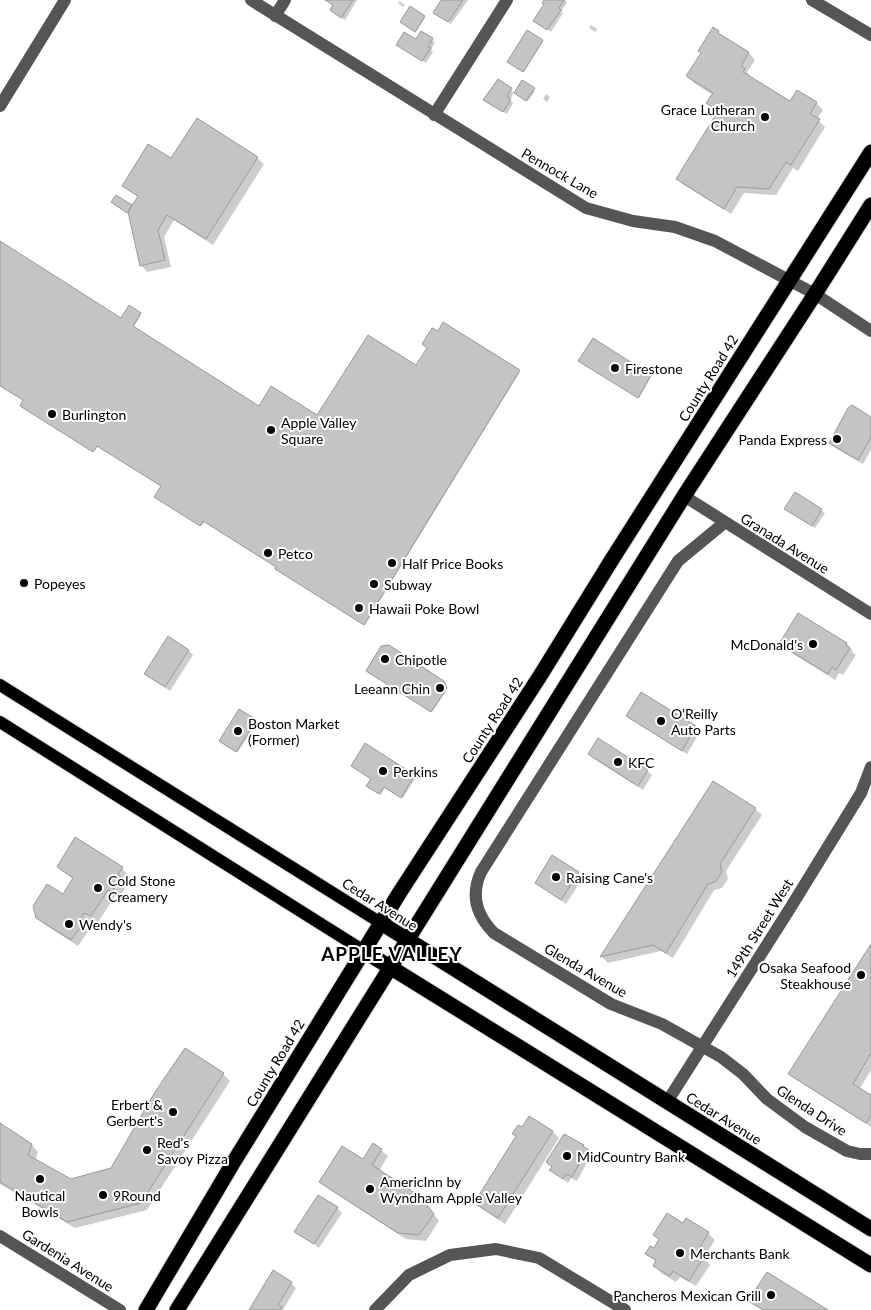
<svg xmlns="http://www.w3.org/2000/svg" width="871" height="1310" viewBox="0 0 871 1310" font-family="Lato,sans-serif">
<style>
.shadow{fill:#0003}
.building{fill:#c4c4c4;stroke:#999}
.lines{fill:none;stroke-linecap:round;stroke-linejoin:round}
.major-casing{stroke:#dbdbdb;stroke-width:14}
.highway-casing{stroke:#dbdbdb;stroke-width:17}
.minor{stroke:#555;stroke-width:12}
.major{stroke:#000;stroke-width:12}
.highway{stroke:#000;stroke-width:15}
.poi-dot{fill:#000;stroke:#fff;stroke-width:2}
.labels{text-anchor:middle;dominant-baseline:central;stroke-width:4;stroke-linejoin:round;paint-order:stroke}
.poi-label{font-size:14px;fill:#000;stroke:#fff;text-anchor:start}
.street-label{font-size:14px;fill:#000;stroke:#fff}
.district-label{font-size:19px;font-weight:bold;letter-spacing:1px;fill:#000;stroke:#fff}
</style>
<rect width="100%" height="100%" fill="#fff"/>
<path class="shadow" d="M326 0H357L345 20 335 13 334 6Z
M444 0H468L451 24 435 13Z
M545 0H565L567 2 561 12 563 13 551 32 538 24 545 5Z
M399 1 405 5 403 7 398 3Z
M424 17 425 18 416 32 402 23Z
M591 25 597 29 596 32 589 28Z
M421 32 435 42 431 50 433 52 426 63 400 47 416 41Z
M718 32 723 37 749 53 755 60 747 72 750 77 791 102 798 92 816 103 823 110 817 119 825 127 798 171 793 168 776 195 744 193 731 214 684 185 678 179 719 113 708 103 713 95 694 83 687 76Z
M542 41 543 42 524 72 510 63Z
M499 81 515 93 535 91 528 101 514 92 510 100 513 103 507 114 487 102Z
M546 94 550 97 547 102 543 99Z
M257 158 264 164 213 245 174 220 164 237 171 267 147 272 141 265 130 214 113 203 116 196 132 207 139 198 124 186 171 160Z
M0 242 122 320 140 314 141 315 133 328 259 407 318 417 416 367 520 372 365 625 278 570V567L205 521 202 526 157 498 162 486 98 446 94 452 22 407 24 400 0 385Z
M581 362 650 376 651 377 639 398Z
M871 418V450L863 464 835 448 830 443Z
M796 494 825 513 815 528 786 509Z
M799 615 847 644 853 651 852 652 856 655 843 675 839 673 835 680 787 650 781 644Z
M189 651 193 655 170 691 151 678Z
M368 672 444 682 447 690 432 712Z
M642 693 695 727 700 732 687 754 633 720 628 716Z
M256 721 257 722 238 752 221 742Z
M365 745 416 777 403 798 385 787 381 795 369 787 372 779Z
M589 754 647 771 652 775 643 790 594 759Z
M714 782 755 809 762 815 726 871 728 879 722 888 714 890 673 958 661 951 608 963 602 957Z
M58 867 122 868 128 875 123 882 127 885 119 898 115 896 98 922 91 919 87 925 90 929 78 946 44 924 37 917 64 896 74 880Z
M578 873 583 878 566 904 536 883Z
M871 946V1070L859 1090 871 1097V1127L797 1080 790 1073Z
M223 1074 230 1081 147 1210 75 1228 0 1184V1125L32 1145 38 1152 35 1160 71 1181 111 1169Z
M522 1129 553 1132 559 1138 505 1224 482 1209 476 1203 517 1137 514 1134Z
M573 1139 582 1145 580 1152 584 1147 593 1156 590 1160 589 1159 577 1181 571 1178 568 1183 551 1170Z
M381 1150 388 1156 379 1171 421 1198 439 1221 426 1241 406 1239 327 1188 320 1181 364 1161Z
M337 1208 342 1213 319 1248 296 1231Z
M683 1224 708 1233 715 1240 704 1258 710 1265 696 1286 680 1277 676 1282 661 1273 655 1266 656 1262 647 1254 654 1249 660 1240 655 1235Z
M291 1283 296 1288 283 1310H250Z"/>
<path class="building" d="M325 0H353L341 18 330 10 333 5Z
M441 0H463L448 22 433 13Z
M544 0H564L559 8 561 10 547 30 533 21 544 4 542 3Z
M410 6 425 16 415 32 400 22Z
M713 27 719 31 718 33 749 52 741 66 745 69 743 72 790 101 797 90 817 102 810 114 820 119 791 165 786 162 769 189 737 187 724 209 676 179 718 111 706 103 713 93 686 76 701 53 698 51Z
M527 30 543 40 523 72 507 62Z
M421 31 433 38 428 47 431 48 422 61 396 45 404 32 416 39Z
M498 79 512 88 507 96 511 99 503 112 483 100Z
M522 80 535 88 526 101 514 93Z
M197 118 258 157 206 239 167 215 158 230 165 260 140 266 128 212 138 196 122 186 148 144 171 158Z
M116 195 132 205 127 213 111 202Z
M0 241 121 318 129 305 141 313 133 326 259 406 271 386 317 415 368 335 416 365 427 348 422 344 432 328 438 331 443 322 520 370 364 625 275 569 276 567 203 521 200 526 154 497 161 486 97 446 93 452 20 406 23 400 0 386Z
M593 338 651 375 638 398 578 361Z
M852 405 871 417V438L858 460 829 443 848 408Z
M795 492 822 509 812 526 784 509Z
M798 613 847 643 846 645 850 648 836 670 832 667 828 674 779 644Z
M168 636 189 650 165 687 144 674Z
M389 645 444 681 447 688 431 712 366 671 381 646Z
M641 692 696 726 682 751 626 716Z
M239 709 257 720 236 752 219 741Z
M598 738 648 770 638 786 588 754Z
M365 743 415 775 401 798 384 787 379 794 366 786 371 779 351 766Z
M713 781 756 808 720 864 722 872 715 882 708 884 666 953 653 945 600 957Z
M75 837 123 867 118 874 121 877 112 892 108 890 91 916 84 913 81 919 85 921 71 940 36 918 33 906 47 884 63 894 73 878 57 867Z
M552 855 579 872 561 900 535 883Z
M871 944V1053L853 1084 871 1095V1116L866 1123 788 1074Z
M185 1048 224 1073 141 1203 67 1222 0 1182V1123L32 1144 28 1155 71 1179 111 1168 155 1092Z
M529 1116 553 1131 498 1218 474 1203 516 1136 512 1134 518 1125 522 1127Z
M564 1134 584 1145 583 1146 589 1150 585 1156 584 1155 572 1177 566 1174 563 1179 549 1170 552 1167 546 1162Z
M373 1143 382 1149 372 1165 421 1197 434 1214 419 1235 398 1233 319 1182 342 1146 363 1159Z
M318 1195 338 1207 314 1244 294 1232Z
M667 1213 683 1223 686 1218 709 1232 697 1252 704 1257 689 1281 673 1271 670 1276 653 1266 656 1260 645 1254 650 1246 654 1248 659 1239 653 1235Z
M273 1270 292 1282 278 1305 282 1307 280 1310H249Z
M767 1272 828 1310H763L748 1301Z"/>
<g class="lines">
<defs>
<path id="major" d="M0 685 381 923
M0 722 364 951"/>
<path id="highway" d="M381 923 871 1229
M364 951 871 1265
M146 1310 233 1163 400 892 540 676 611 561 871 152
M177 1310 684 496 815 294 871 205"/>
</defs>
<use href="#major" class="major-casing"/>
<use href="#highway" class="highway-casing"/>
<path class="minor" d="M251 0 586 208 633 221 675 227 715 241 815 294 871 331
M812 0 871 35
M275 16 285 0
M0 106 65 0
M434 115 507 0
M684 496 871 614
M724 523 678 561 481 872C470 896 477 916 494 933L611 1004 662 1024 721 1057 743 1074 767 1099 805 1127 847 1151 860 1154H871
M667 1102 789 910 861 793 871 767
M0 1236 120 1310
M375 1310 409 1275 450 1255 496 1249 539 1258 625 1310"/>
<use href="#major" class="major"/>
<use href="#highway" class="highway"/>
</g>
<g class="poi-dot">
<circle cx="765" cy="117" r="5"/>
<circle cx="615" cy="368" r="5"/>
<circle cx="52" cy="414" r="5"/>
<circle cx="271" cy="430" r="5"/>
<circle cx="837" cy="439" r="5"/>
<circle cx="268" cy="553" r="5"/>
<circle cx="392" cy="563" r="5"/>
<circle cx="24" cy="583" r="5"/>
<circle cx="374" cy="584" r="5"/>
<circle cx="359" cy="608" r="5"/>
<circle cx="813" cy="644" r="5"/>
<circle cx="385" cy="659" r="5"/>
<circle cx="440" cy="688" r="5"/>
<circle cx="661" cy="721" r="5"/>
<circle cx="238" cy="731" r="5"/>
<circle cx="618" cy="762" r="5"/>
<circle cx="383" cy="771" r="5"/>
<circle cx="556" cy="877" r="5"/>
<circle cx="98" cy="888" r="5"/>
<circle cx="69" cy="924" r="5"/>
<circle cx="861" cy="975" r="5"/>
<circle cx="173" cy="1112" r="5"/>
<circle cx="147" cy="1150" r="5"/>
<circle cx="567" cy="1156" r="5"/>
<circle cx="40" cy="1179" r="5"/>
<circle cx="370" cy="1189" r="5"/>
<circle cx="103" cy="1195" r="5"/>
<circle cx="680" cy="1253" r="5"/>
<circle cx="771" cy="1295" r="5"/>
</g>
<g class="labels">
<g class="poi-label">
<text x="755" y="109" text-anchor="end">Grace Lutheran<tspan x="755" dy="16">Church</tspan></text>
<text x="625" y="368">Firestone</text>
<text x="62" y="414">Burlington</text>
<text x="281" y="422">Apple Valley<tspan x="281" dy="16">Square</tspan></text>
<text x="827" y="439" text-anchor="end">Panda Express</text>
<text x="278" y="553">Petco</text>
<text x="402" y="563">Half Price Books</text>
<text x="34" y="583">Popeyes</text>
<text x="384" y="584">Subway</text>
<text x="369" y="608">Hawaii Poke Bowl</text>
<text x="803" y="644" text-anchor="end">McDonald's</text>
<text x="395" y="659">Chipotle</text>
<text x="430" y="688" text-anchor="end">Leeann Chin</text>
<text x="671" y="713">O'Reilly<tspan x="671" dy="16">Auto Parts</tspan></text>
<text x="248" y="723">Boston Market<tspan x="248" dy="16">(Former)</tspan></text>
<text x="628" y="762">KFC</text>
<text x="393" y="771">Perkins</text>
<text x="566" y="877">Raising Cane's</text>
<text x="108" y="880">Cold Stone<tspan x="108" dy="16">Creamery</tspan></text>
<text x="79" y="924">Wendy's</text>
<text x="851" y="967" text-anchor="end">Osaka Seafood<tspan x="851" dy="16">Steakhouse</tspan></text>
<text x="163" y="1104" text-anchor="end">Erbert &amp;<tspan x="163" dy="16">Gerbert's</tspan></text>
<text x="157" y="1142">Red's<tspan x="157" dy="16">Savoy Pizza</tspan></text>
<text x="577" y="1156">MidCountry Bank</text>
<text x="380" y="1181">AmericInn by<tspan x="380" dy="16">Wyndham Apple Valley</tspan></text>
<text x="40" y="1195" text-anchor="middle">Nautical<tspan x="40" dy="16">Bowls</tspan></text>
<text x="113" y="1195">9Round</text>
<text x="690" y="1253">Merchants Bank</text>
<text x="761" y="1295" text-anchor="end">Pancheros Mexican Grill</text>
</g>
<g class="street-label">
<text transform="translate(560 173) rotate(30)">Pennock Lane</text>
<text transform="translate(708 378) rotate(-58)">County Road 42</text>
<text transform="translate(785 543) rotate(32)">Granada Avenue</text>
<text transform="translate(492 720) rotate(-57)">County Road 42</text>
<text transform="translate(380 904) rotate(32)">Cedar Avenue</text>
<text transform="translate(759 928) rotate(-58)">149th Street West</text>
<text transform="translate(586 970) rotate(30)">Glenda Avenue</text>
<text transform="translate(275 1063) rotate(-59)">County Road 42</text>
<text transform="translate(812 1110) rotate(33)">Glenda Drive</text>
<text transform="translate(724 1118) rotate(32)">Cedar Avenue</text>
<text transform="translate(68 1260) rotate(32)">Gardenia Avenue</text>
</g>
<g class="district-label">
<text x="392" y="953">APPLE VALLEY</text>
</g>
</g>
</svg>
